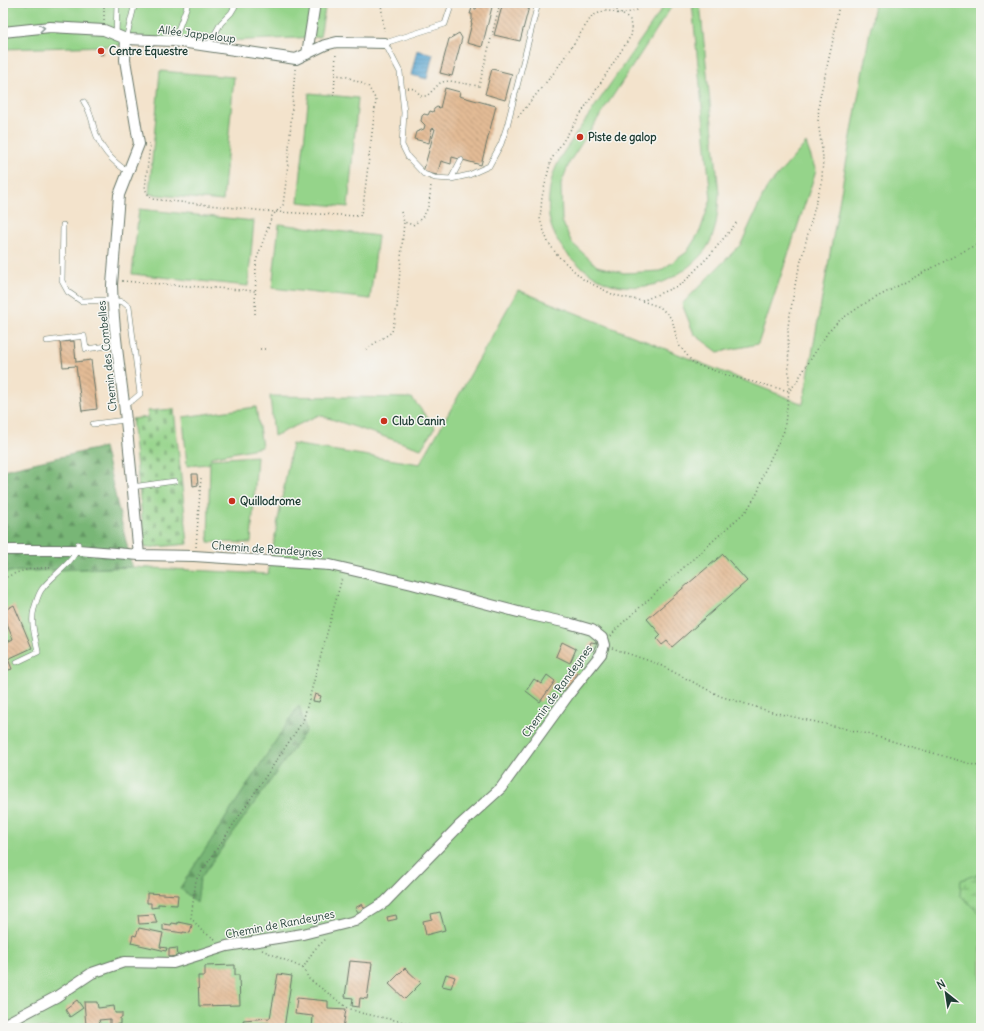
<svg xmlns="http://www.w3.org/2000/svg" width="984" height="1031" viewBox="0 0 984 1031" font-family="Delius,sans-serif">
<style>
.green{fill:#95d48a;stroke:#5a885f}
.forest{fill:url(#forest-firs);stroke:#4c7a55}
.wetland{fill:url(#wetland-marsh);stroke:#5a885f}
.cemetery{fill:url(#cemetery-stones);stroke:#5a885f}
.water{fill:url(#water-rules);stroke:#3c7182}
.building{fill:url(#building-back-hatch)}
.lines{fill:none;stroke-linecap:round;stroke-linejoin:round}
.service-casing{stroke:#697769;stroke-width:6}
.minor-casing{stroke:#697769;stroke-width:12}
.path{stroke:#697769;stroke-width:1.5;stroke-dasharray:1 3;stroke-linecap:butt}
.service{stroke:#fff;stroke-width:5}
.minor{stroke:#fff;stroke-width:10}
.oneway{stroke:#8f9e9a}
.poi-dot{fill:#c8321e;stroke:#f6f6f2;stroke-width:1.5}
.labels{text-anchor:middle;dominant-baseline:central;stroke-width:3;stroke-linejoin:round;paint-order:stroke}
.street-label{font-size:11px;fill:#1f3d34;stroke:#f6f6f2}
.poi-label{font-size:11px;font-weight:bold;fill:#1f3d34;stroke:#f6f6f2;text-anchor:start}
</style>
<defs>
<pattern id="forest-firs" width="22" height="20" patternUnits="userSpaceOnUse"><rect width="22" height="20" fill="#78b676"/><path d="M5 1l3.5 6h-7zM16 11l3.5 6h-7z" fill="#629562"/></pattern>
<pattern id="wetland-marsh" width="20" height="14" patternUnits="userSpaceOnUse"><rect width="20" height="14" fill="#95d48a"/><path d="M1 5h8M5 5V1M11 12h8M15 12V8" fill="none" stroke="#79ad72"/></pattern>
<pattern id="cemetery-stones" width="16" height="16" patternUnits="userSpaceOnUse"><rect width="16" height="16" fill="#95d48a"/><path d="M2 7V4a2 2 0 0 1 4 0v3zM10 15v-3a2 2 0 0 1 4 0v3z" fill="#79ad72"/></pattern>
<pattern id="water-rules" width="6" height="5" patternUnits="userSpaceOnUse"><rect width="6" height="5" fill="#59a5d1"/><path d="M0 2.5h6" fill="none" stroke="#4988aa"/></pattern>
<pattern id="building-back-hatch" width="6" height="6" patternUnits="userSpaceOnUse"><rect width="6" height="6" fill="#e3bb95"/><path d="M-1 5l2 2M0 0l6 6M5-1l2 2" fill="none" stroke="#b7997a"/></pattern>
</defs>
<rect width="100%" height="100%" fill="#f6f6f2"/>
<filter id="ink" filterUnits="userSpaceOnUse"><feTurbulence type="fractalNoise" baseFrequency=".025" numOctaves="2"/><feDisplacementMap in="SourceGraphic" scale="8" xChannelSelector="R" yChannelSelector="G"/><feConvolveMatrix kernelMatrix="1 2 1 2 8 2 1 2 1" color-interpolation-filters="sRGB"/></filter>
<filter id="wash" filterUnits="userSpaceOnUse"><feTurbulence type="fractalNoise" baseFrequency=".012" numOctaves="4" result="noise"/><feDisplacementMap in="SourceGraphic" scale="16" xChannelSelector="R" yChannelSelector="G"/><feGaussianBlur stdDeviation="0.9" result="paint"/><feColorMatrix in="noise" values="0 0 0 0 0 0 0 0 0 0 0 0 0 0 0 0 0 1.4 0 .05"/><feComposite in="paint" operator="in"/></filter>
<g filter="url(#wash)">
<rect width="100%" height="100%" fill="#f3e3cc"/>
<path class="green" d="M3 3H326L320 37 108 46 3 49Z
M666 3H674L570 161 561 184 562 221 572 243 597 266 624 273 660 271 687 252 700 231 711 199 692 3H700L719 193C718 212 717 233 706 249 696 263 673 280 657 284 642 288 625 287 611 284 598 280 585 270 575 262 563 251 553 236 550 221 547 210 549 189 552 178 554 170 559 161 563 153Z
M875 3H981V1028H3V572L132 567 268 574 292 444 420 464 518 290 803 404Z
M160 71 234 77 223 201 149 194Z
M309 93 358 98 348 207 298 202Z
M806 143 816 171 758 344 718 352 694 334 682 304 741 244 766 189Z
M139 209 254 221 248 286 132 274Z
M279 224 378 236 370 299 272 288Z
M270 396 412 398 435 427 421 449 319 415 274 436Z
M256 407 262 447 211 457 210 459 257 456 251 543 208 542 210 461 208 464 187 466 183 417Z"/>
<path class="forest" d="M104 447 132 567 3 572V470Z
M299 705 306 731 200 879 197 903 180 888Z"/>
<path class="wetland" d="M981 873V915L960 895 961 880Z"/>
<path class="cemetery" d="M174 409 188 544 145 548 132 419 148 417 147 411Z"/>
<path class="water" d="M417 50 433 54 427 79 411 75Z"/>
<g id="blocks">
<path class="building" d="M478 3H493L482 47 467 43 472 23H471L472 19V14H470L472 8 476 9Z
M503 3H530L520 41 494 35Z
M459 33 462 38 452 76 440 73 449 39Z
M103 48 104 54 100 55 99 49Z
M492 69 512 74 505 100 485 94Z
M445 88 460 92 459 96 496 106 481 165 452 157 451 164 441 161 437 175 423 172 435 129 432 128 429 143 414 139 416 132 424 129 425 125 421 121 422 116 424 114 428 115 430 111 433 112 434 109 437 107 440 108Z
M74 341 76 362 91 360 97 409 82 411 76 366 63 367 60 342Z
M192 474H197L198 485 193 486Z
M723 554 747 581 672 647 667 641 662 645 657 639 661 635 647 619Z
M14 605 32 648 8 659 12 669 9 670 8 669 5 670 3 666V644L13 639 3 615V611Z
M562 642 576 649 570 663 556 656Z
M591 642 597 643 593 651 588 649Z
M571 669 578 674 568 689 563 686 566 681 564 679Z
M547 675 555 681 540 702 526 691 534 679 541 684Z
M315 694 321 696 319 702 313 701Z
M147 893 178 895 177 905 158 904V907L151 908V903H147Z
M362 904 365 909 359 913 355 908Z
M440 912 445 930 426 935 423 921 432 919 431 914Z
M154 914 157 923 139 924 138 915Z
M396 915 397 919 388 921 387 917Z
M178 922 192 925 190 933 183 932V933L163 930V924L171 925 172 923 178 924Z
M139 928 163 933 160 947 167 948 166 951 131 943 133 935 136 936Z
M231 935H236V938H231Z
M177 948 178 956 169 957V949Z
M350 961 372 963 367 999 360 998 359 1007 352 1006 353 998 345 997Z
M235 965V975H239L240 1005 199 1006 198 976H205V966Z
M405 968 421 983 405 999 389 984Z
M278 974 292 976 284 1028H269V1023H265L244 1024 243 1020 270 1018Z
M446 974 455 977 451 988 442 986Z
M297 998 328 1001V1008L346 1009 343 1028H312L313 1016 295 1014Z
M77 1000 83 1008 70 1017 65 1009Z
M84 1002H97L98 1008 114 1006 115 1013H122V1018H120V1024L110 1025V1019L99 1020 100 1024 86 1025Z"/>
</g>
</g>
<g filter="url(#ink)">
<use href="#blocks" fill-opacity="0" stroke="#697769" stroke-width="1"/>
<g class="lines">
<defs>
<path id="service" d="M452 3 445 24 385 43 400 72 404 113 402 145 408 157 424 174 435 178 451 179 469 175 489 166 501 144 507 126 538 3
M116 36 117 3
M126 39 135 3
M174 41 188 3
M208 46 221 23 231 13 237 3
M84 102C91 113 91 117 94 128 100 149 111 160 128 172
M451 179 461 160
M63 225 62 281 68 292 81 301 112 300 123 302 129 307 140 394 133 400 124 405
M47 341 84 336 86 349 115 345
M93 424 125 420
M132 487 175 481
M17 662 38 652C36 639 30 623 34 609 36 603 38 594 42 589 51 576 78 560 78 544"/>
<path id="minor" d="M3 32 50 27 104 30 126 39 174 41 296 59 325 45 337 42 385 43
M126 39 125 60 139 144 119 195 112 285C113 325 119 364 124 403 130 454 134 504 139 555
M307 54 315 3
M3 550H78L139 555 194 556 330 565 412 584 522 613 568 623 592 630 602 638 604 645 601 654 569 694 501 788 459 826 385 902 355 921 303 934 227 946 173 963 124 962 92 973 56 997 3 1025"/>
</defs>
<use href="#service" class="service-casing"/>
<use href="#minor" class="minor-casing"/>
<path class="path" d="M104 3V20
M381 3 384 31
M607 3 630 20 632 34 551 160 542 197 540 220 548 242 558 256 584 280 614 295 642 301 660 307 672 319 678 344 694 364 730 376 789 391 795 384 828 332 840 320 864 304 981 242
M408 88 415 89 421 96H427L441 82 450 81 479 86 500 3
M334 96 336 52
M518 117 556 70 592 16 606 10 620 14 636 11 644 3
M149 143 150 145 145 189 151 199 275 212 360 216 363 207 376 100 368 86 345 76 335 75
M401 212 404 222 413 225C430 214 429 203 431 185
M122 281 255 291
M642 301 682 284 710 255 737 222
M255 314 256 261 272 216 283 205 287 174 295 69
M260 349H268
M366 349 392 332 397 307 404 222
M196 547 201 478
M3 579C19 570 35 567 53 568
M611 636 616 629 747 510 758 492 764 472 784 431 789 391 788 326 796 280 822 179 823 157 818 121 819 102 835 31 839 3
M612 648 658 664 720 696 772 712 864 733 981 767
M215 939 202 931 191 918 196 880 303 721 342 578
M262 950 303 968 314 950 327 938
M303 968 309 979 348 1008 361 1013 413 1024 416 1028"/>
<use href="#service" class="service"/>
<use href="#minor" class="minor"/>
</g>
<defs><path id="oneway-chevron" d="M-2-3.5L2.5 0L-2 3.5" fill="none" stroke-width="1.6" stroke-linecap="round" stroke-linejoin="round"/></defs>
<use class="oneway" href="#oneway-chevron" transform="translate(42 28) rotate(-6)"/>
</g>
<g class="poi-dot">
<circle cx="101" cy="51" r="4"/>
<circle cx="580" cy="137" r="4"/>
<circle cx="384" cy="421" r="4"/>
<circle cx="232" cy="501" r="4"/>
</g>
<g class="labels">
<g class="street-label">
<text transform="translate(197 34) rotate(7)">Allée Jappeloup</text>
<text transform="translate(107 356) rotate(-96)">Chemin des Combelles</text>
<text transform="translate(267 549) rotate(4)">Chemin de Randeynes</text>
<text transform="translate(557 691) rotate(-54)">Chemin de Randeynes</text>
<text transform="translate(280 924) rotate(-11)">Chemin de Randeynes</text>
</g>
<g class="poi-label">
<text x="109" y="51">Centre Equestre</text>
<text x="588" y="137">Piste de galop</text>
<text x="392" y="421">Club Canin</text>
<text x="240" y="501">Quillodrome</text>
</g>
</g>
<rect width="984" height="1031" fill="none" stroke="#f6f6f2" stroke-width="16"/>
<g transform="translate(946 993) rotate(330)" stroke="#f6f6f2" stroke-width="3" paint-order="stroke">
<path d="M0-3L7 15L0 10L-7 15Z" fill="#1f3d34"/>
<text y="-6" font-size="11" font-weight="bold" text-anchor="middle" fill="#1f3d34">N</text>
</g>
</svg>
